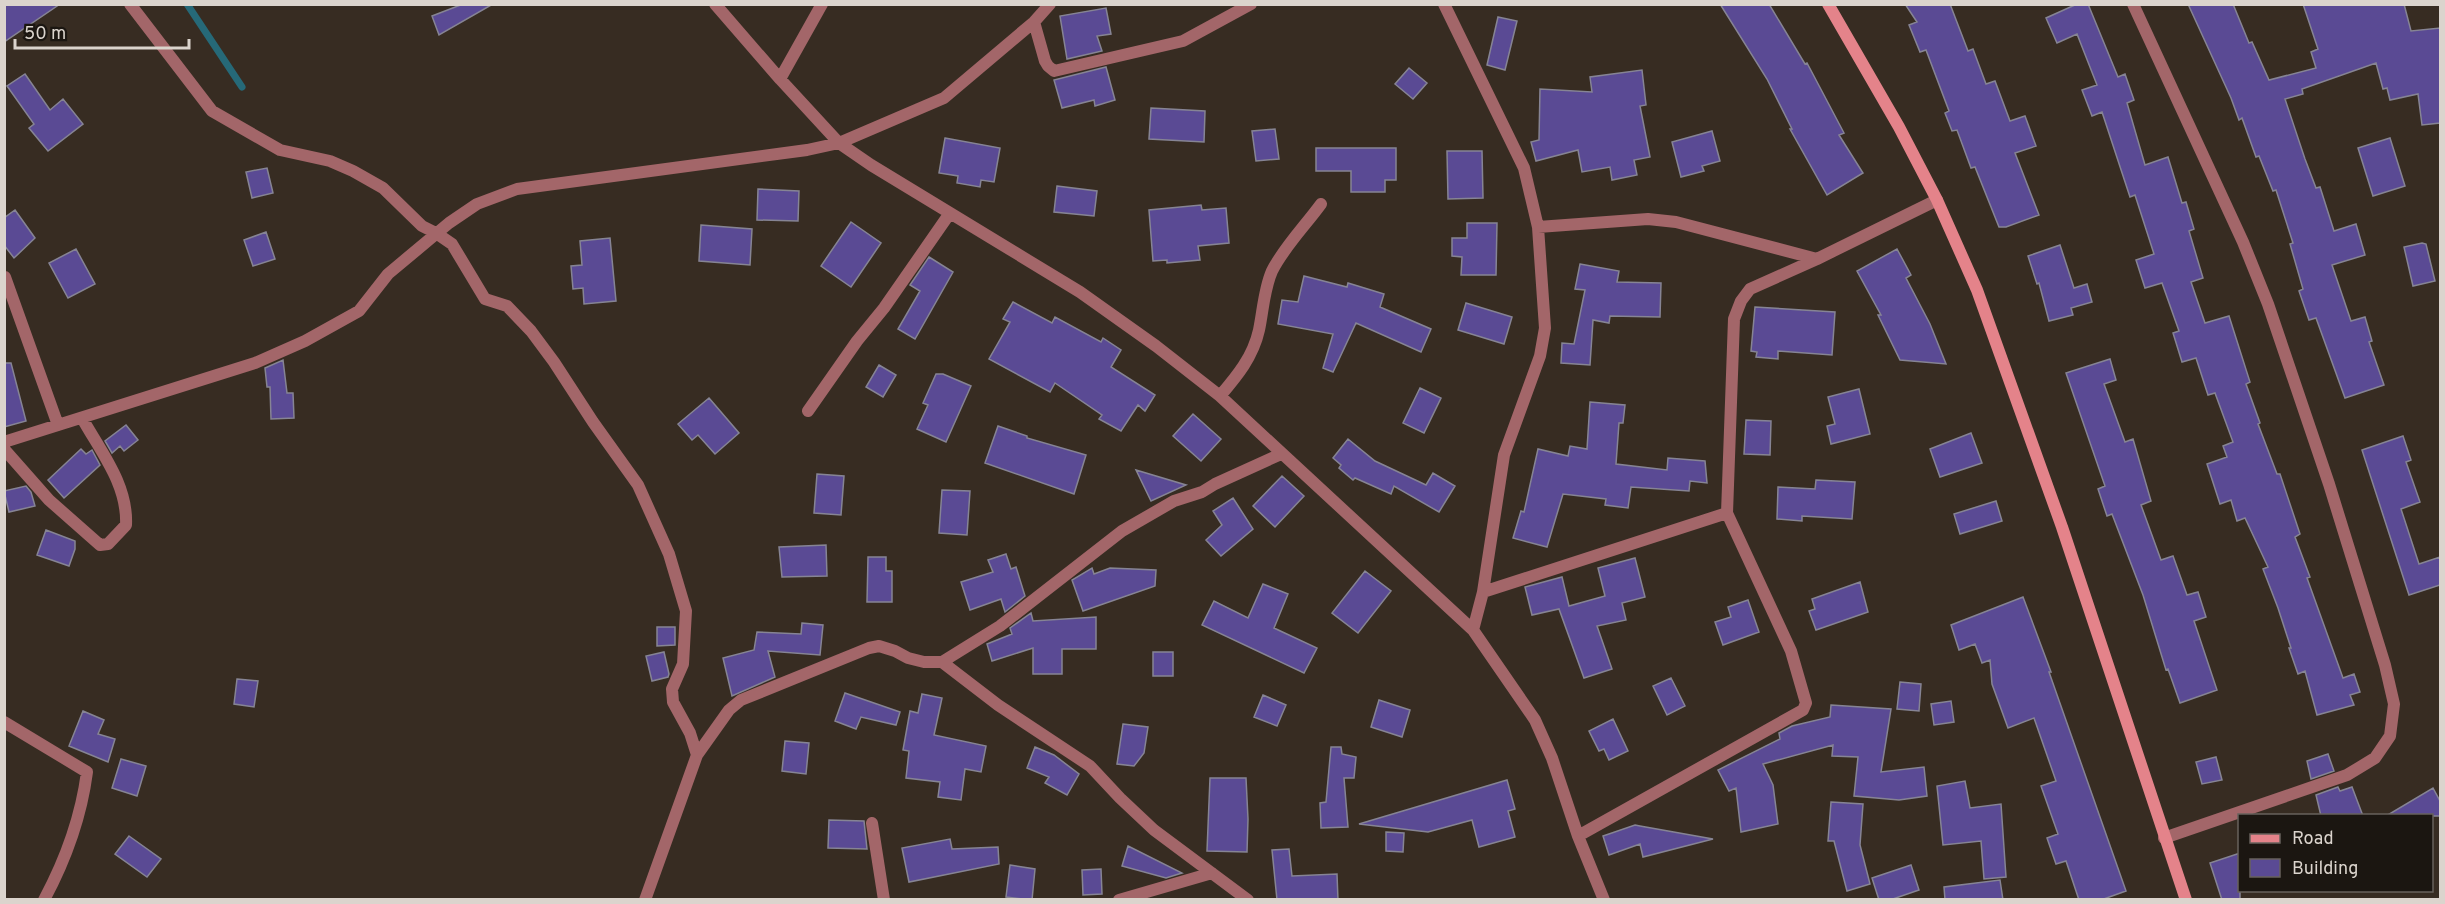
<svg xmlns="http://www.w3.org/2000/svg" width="2445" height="904" viewBox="0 0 2445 904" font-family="Overpass,sans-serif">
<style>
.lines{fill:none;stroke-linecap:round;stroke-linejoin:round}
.stream{stroke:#266978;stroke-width:7}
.building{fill:#5a4a94;stroke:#868494;stroke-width:1.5}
.street{stroke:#a36669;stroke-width:12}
.secondary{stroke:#e4838a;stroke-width:12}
</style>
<rect width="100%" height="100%" fill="#372c22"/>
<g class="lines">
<path class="stream" d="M187 4 242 87"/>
</g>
<path class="building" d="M4 4H60L4 42Z
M463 4H493L439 35 432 16Z
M1720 4H1769L1805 64 1807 63 1844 133 1839 135 1863 173 1827 195 1790 129H1792L1767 79Z
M1905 4H1950L1968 51 1973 49 1986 84 1995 81 2010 121 2025 116 2036 146 2015 153 2039 215 2006 227H1999L1975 167 1971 168 1957 130 1952 131 1945 113 1949 111 1926 50 1920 52 1909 25 1917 22Z
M2077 4H2088L2118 77 2125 74 2134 100 2127 103 2145 165 2168 157 2182 203 2186 202 2194 229 2189 231 2203 278 2191 282 2205 323 2229 316 2250 382 2246 384 2260 423 2258 424 2277 474H2280L2300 534 2295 537 2310 577 2307 578 2343 678 2354 674 2360 692 2350 695 2354 705 2317 715 2305 671 2298 674 2289 648H2291L2278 608 2263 569 2268 567 2245 518 2237 521 2231 500 2220 504 2207 464 2227 457 2223 446 2233 442 2215 393 2208 395 2196 358 2182 362 2173 333 2179 331 2162 283 2145 288 2136 260 2154 254 2135 195 2130 197 2102 112 2092 116 2082 90 2097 85 2077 34 2057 43 2046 18Z
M2188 4H2233L2249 43 2252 42 2269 80 2316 68 2311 52 2318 49 2303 4H2404L2411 31 2440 28V123L2422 125 2418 94 2390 100 2387 88 2383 89 2376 63 2302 89 2303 94 2285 99 2305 159 2316 188 2320 187 2334 231 2356 224 2365 255 2332 265 2351 321 2365 317 2372 341 2369 342 2384 385 2345 398 2316 318 2309 320 2299 291 2303 289 2290 244 2293 243 2276 190 2273 191 2259 156 2256 157 2242 118 2239 120 2231 98Z
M1106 8 1111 34 1097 36 1102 51 1067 59 1060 16Z
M1498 17 1517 21 1505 70 1487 65Z
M1106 67 1115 100 1095 106 1094 100 1062 108 1054 80Z
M1409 68 1427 83 1413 99 1395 84Z
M1642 70 1646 105 1640 106 1650 157 1634 160 1637 175 1612 180 1610 167 1582 172 1578 150 1536 161 1531 142 1539 140 1540 89 1592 92 1590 77Z
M25 74 50 110 63 99 83 124 48 151 29 128 34 124 7 86Z
M1151 108 1205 111 1204 142 1149 139Z
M1275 129 1279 159 1256 161 1252 131Z
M1712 131 1720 161 1702 166 1704 171 1681 177 1672 142Z
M945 138 1000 148 994 182 981 180 980 187 957 183 958 176 939 173Z
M2390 138 2405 186 2373 196 2358 148Z
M1316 148H1396V180H1385V192H1351V171H1316Z
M1447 151H1482L1483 198 1448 199Z
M267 168 273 193 252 198 246 172Z
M1057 186 1097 191 1094 216 1054 212Z
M758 189 799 191 798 221 757 220Z
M1201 205 1202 210 1226 208 1229 243 1198 246 1200 260 1167 263V260L1153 261 1149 210Z
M15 210 35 238 14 258 4 245V218Z
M851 222 881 243 851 287 821 266Z
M1467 223H1497L1496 275H1461L1462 257 1452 256V238H1467Z
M701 225 752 229 750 265 699 261Z
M266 232 275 259 253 266 244 240Z
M610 238 616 301 584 304 583 288 573 289 571 266 582 265 580 241Z
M2422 243 2426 244 2435 281 2413 286 2404 247Z
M2060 245 2074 288 2087 284 2092 302 2071 308 2073 315 2049 321 2039 283 2037 284 2028 256Z
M76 249 95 284 68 298 49 263Z
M1897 249 1911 275 1906 278 1930 324 1946 364 1900 360 1878 315H1881L1857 271Z
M929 257 953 272 915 339 898 329 920 291 910 285Z
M1580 264 1619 271 1617 282 1661 283 1660 317 1610 316 1609 323 1593 320 1590 365 1561 363 1562 343 1574 344 1585 290 1575 289Z
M1304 276 1347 287 1348 283 1384 294 1380 307 1431 329 1421 352 1356 323 1333 372 1323 368 1333 334 1278 324 1282 300 1298 302Z
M1013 302 1052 323 1055 317 1101 342 1103 338 1121 350 1111 367 1155 395 1145 411 1138 405 1121 431 1099 419 1102 415 1055 383 1050 392 989 359 1010 322 1003 319Z
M1466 303 1512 317 1504 344 1458 330Z
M1755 307 1835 312 1832 355 1778 351V359L1756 357 1757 352 1751 351Z
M2110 359 2116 380 2104 384 2125 442 2133 439 2151 501 2141 505 2161 560 2173 556 2187 595 2198 592 2206 617 2194 621 2217 690 2180 703 2168 669 2166 670 2143 595 2112 514 2107 516 2098 489 2105 486 2066 373Z
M283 360 287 393H293L294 418 271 419 270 387H267L265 368Z
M4 363H11L26 421 4 427Z
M879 365 896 375 883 397 866 387Z
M936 374H943L971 386 946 442 917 429 928 405 923 403Z
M1420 388 1441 398 1424 433 1403 423Z
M1859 389 1870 434 1831 444 1827 426 1835 424 1828 397Z
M709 398 739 433 715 454 698 435 692 440 678 424Z
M1590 402 1625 405 1623 423H1619L1616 464 1667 470 1668 458 1705 461 1707 483 1690 481 1689 491 1631 487 1628 508 1605 505 1606 499 1563 494 1547 547 1513 538 1521 511 1524 512 1538 449 1568 456 1570 446 1587 449Z
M1193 414 1221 439 1201 461 1173 436Z
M1746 420 1771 421 1770 455 1744 454Z
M126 425 138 440 124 451 120 446 112 453 105 441Z
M998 426 1027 436V438L1086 455 1074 494 985 463Z
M1971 433 1982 463 1940 477 1930 449Z
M2403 436 2411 460 2406 462 2420 502 2401 509 2419 564 2440 557V585L2409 595 2362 450Z
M1348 439 1375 461 1426 485 1433 473 1455 486 1439 512 1394 486 1391 494 1355 478 1353 480 1339 468 1341 465 1333 458Z
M81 449 86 454 92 450 100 465 64 498 48 480Z
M1136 470 1186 485 1151 501Z
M817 474 844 476 841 515 814 513Z
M1282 476 1304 496 1275 527 1253 506Z
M1816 480 1855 482 1852 519 1802 516V521L1777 519 1778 487 1815 489Z
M26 486 31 492 35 506 9 512 4 491Z
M942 490 970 491 967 535 939 533Z
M1233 498 1253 529 1221 556 1206 540 1222 525 1213 511Z
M1996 501 2002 521 1960 534 1954 514Z
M46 530 75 541V549L69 566 37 555Z
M826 545 827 576 782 577 779 547Z
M1006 554 1011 569 1016 567 1025 596 1005 612 1001 599 970 610 961 582 993 572 988 560Z
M868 557H886V571H892V602H867Z
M1635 558 1645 597 1622 603 1626 620 1597 626 1612 669 1584 678 1559 609 1532 615 1525 587 1562 577 1569 606 1605 596 1598 568Z
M1092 568 1094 574 1110 568 1156 570 1155 586 1083 611 1072 580Z
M1365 571 1391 591 1358 633 1332 613Z
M1860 582 1868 612 1816 630 1809 611 1815 609 1812 599Z
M1263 584 1288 594 1274 628 1317 648 1304 673 1202 625 1214 601 1248 618Z
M2023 597 2051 672H2049L2126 891 2101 900H2079L2066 861 2056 864 2047 838 2058 834 2041 786 2056 781 2034 718 2008 728 1992 684 1990 660 1982 663 1975 644 1959 650 1951 625Z
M1748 600 1759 632 1723 645 1715 622 1731 617 1728 607Z
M1031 613 1033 621 1096 617V649H1062V674H1033V648L992 661 987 644 1012 634 1010 628Z
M802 623 823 625 820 655 768 651 775 677 732 696 723 658 754 650 757 632 801 634Z
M657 627H675V645L657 646Z
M664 652 669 674 668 677 652 681 646 656Z
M1153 652H1173V676H1153Z
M1671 678 1685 706 1667 715 1653 686Z
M237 679 258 681 254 707 234 704Z
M1900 682 1921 684 1919 711 1897 709Z
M845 693 900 712 896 725 861 717 856 729 835 721Z
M922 694 942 698 934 735 986 746 981 772 965 769 961 800 938 797 940 782 906 778 909 751 903 750 910 711 918 713Z
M1263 695 1286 705 1277 726 1254 717Z
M1379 700 1410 710 1402 737 1371 727Z
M1951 701 1954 722 1934 725 1931 704Z
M1831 705 1891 709 1881 772 1924 767 1927 796 1899 800 1854 796 1858 757 1832 756 1833 745 1763 764 1773 785 1778 824 1741 832 1736 788 1729 791 1718 770 1780 739 1779 733 1792 726 1830 717Z
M83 711 104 720 98 734 115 739 108 762 69 746Z
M1613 719 1628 751 1609 760 1604 749 1599 751 1589 731Z
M1123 724 1148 727 1144 753 1134 766 1117 764Z
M785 741 809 743 806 774 782 771Z
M1035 747 1054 755 1079 774 1067 795 1045 783 1049 777 1027 768Z
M1331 747H1341L1342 754 1356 757 1354 778H1344L1348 827 1321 828 1320 803 1326 802Z
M2328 754 2334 771 2311 779 2307 761Z
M2216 757 2222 780 2202 784 2196 762Z
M121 759 146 766 137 796 112 788Z
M1210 778H1246L1248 819 1247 852 1207 851Z
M1507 780 1515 809 1508 811 1515 837 1479 847 1472 820 1428 832 1359 824Z
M1965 781 1970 808 2001 804 2006 877 1984 879 1981 841 1943 845 1937 786Z
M2338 787 2340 791 2352 787 2363 816H2321L2316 795Z
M2433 788 2440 801V816H2386Z
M1831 802 1863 804 1860 845 1870 884 1847 891 1834 841H1828Z
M829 820 864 821 867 849 828 848Z
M1635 825 1640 826 1713 839 1643 857 1640 844 1609 855 1603 836Z
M1386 832 1404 833 1403 852 1386 851Z
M129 836 161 859 147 877 115 854Z
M950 839 952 849 998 847 999 864 909 882 902 848Z
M1128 846 1182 873 1166 878 1122 866Z
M1289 849 1292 876 1337 874 1338 900H1277L1272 850Z
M2240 853V900H2222L2210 863Z
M1010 865 1035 869 1032 900 1006 897Z
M1911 865 1919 890 1890 900H1879L1872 878Z
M1101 869 1102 894 1083 895 1082 870Z
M2000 880 2003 900H1945L1944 887Z"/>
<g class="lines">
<path class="street" d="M130 4 212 111 280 150 330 161 353 171 383 188 422 226 436 233 452 244 485 299 507 306 531 331 554 362 593 422 638 485 669 554 686 611 683 664 672 689 673 702 690 733 697 755 645 900
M715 4 780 79 839 143 871 165 1080 292 1156 346 1220 396 1473 630 1535 720 1552 758 1578 836 1604 900
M1444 4 1524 168 1538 227 1545 328 1540 356 1504 455 1483 592 1473 630
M2133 4 2243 242 2268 304 2329 484 2385 665 2394 704 2390 736 2375 758 2347 775 2164 838
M1034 22 1045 61 1048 66 1054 71 1183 41 1251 4
M780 79 822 4
M1538 227 1648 219 1676 222 1817 259 1937 200
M5 277 58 425
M1220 396C1237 376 1253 357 1259 330 1263 311 1264 289 1272 271 1284 247 1305 226 1321 204
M808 411 857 341 884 308 950 213
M4 442 255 363 305 341 359 311 388 274 449 223 477 204 517 189 807 150 839 143 944 98 1034 22 1050 4
M4 449 49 500 100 545 108 544 126 525C128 485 101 452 82 418
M1483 592 1727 513
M942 662 998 705 1090 766 1120 798 1154 830 1248 900
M4 722 87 772C81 818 66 859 44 900
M697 755 729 710 741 700 869 648 879 646 895 651 908 658 924 662H942L1000 626 1122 531 1174 501 1202 492 1215 484 1281 454
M872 823 884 900
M1578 836 1803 710 1806 703 1791 651 1727 513 1734 319 1741 301 1750 289 1817 259
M1119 900 1212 873"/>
<path class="secondary" d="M1828 4 1899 127 1937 200 1977 290 2062 527 2186 900"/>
</g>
<rect width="2445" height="904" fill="none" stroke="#dbd4cd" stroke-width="12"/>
<rect x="2238" y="814" width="195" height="78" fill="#1b1611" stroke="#68625c" stroke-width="1.5"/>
<rect x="2250" y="834" width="30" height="9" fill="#e4838a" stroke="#68625c" stroke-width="1.5"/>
<text x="2292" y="844" font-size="18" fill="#dbd4cd">Road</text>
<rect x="2250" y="859" width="30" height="18" fill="#5a4a94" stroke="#68625c" stroke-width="1.5"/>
<text x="2292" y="874" font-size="18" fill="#dbd4cd">Building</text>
<path d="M15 39v9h174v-9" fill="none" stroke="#dbd4cd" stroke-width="3"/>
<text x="24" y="39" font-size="18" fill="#dbd4cd" stroke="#1b1611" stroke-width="4.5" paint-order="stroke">50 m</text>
</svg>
